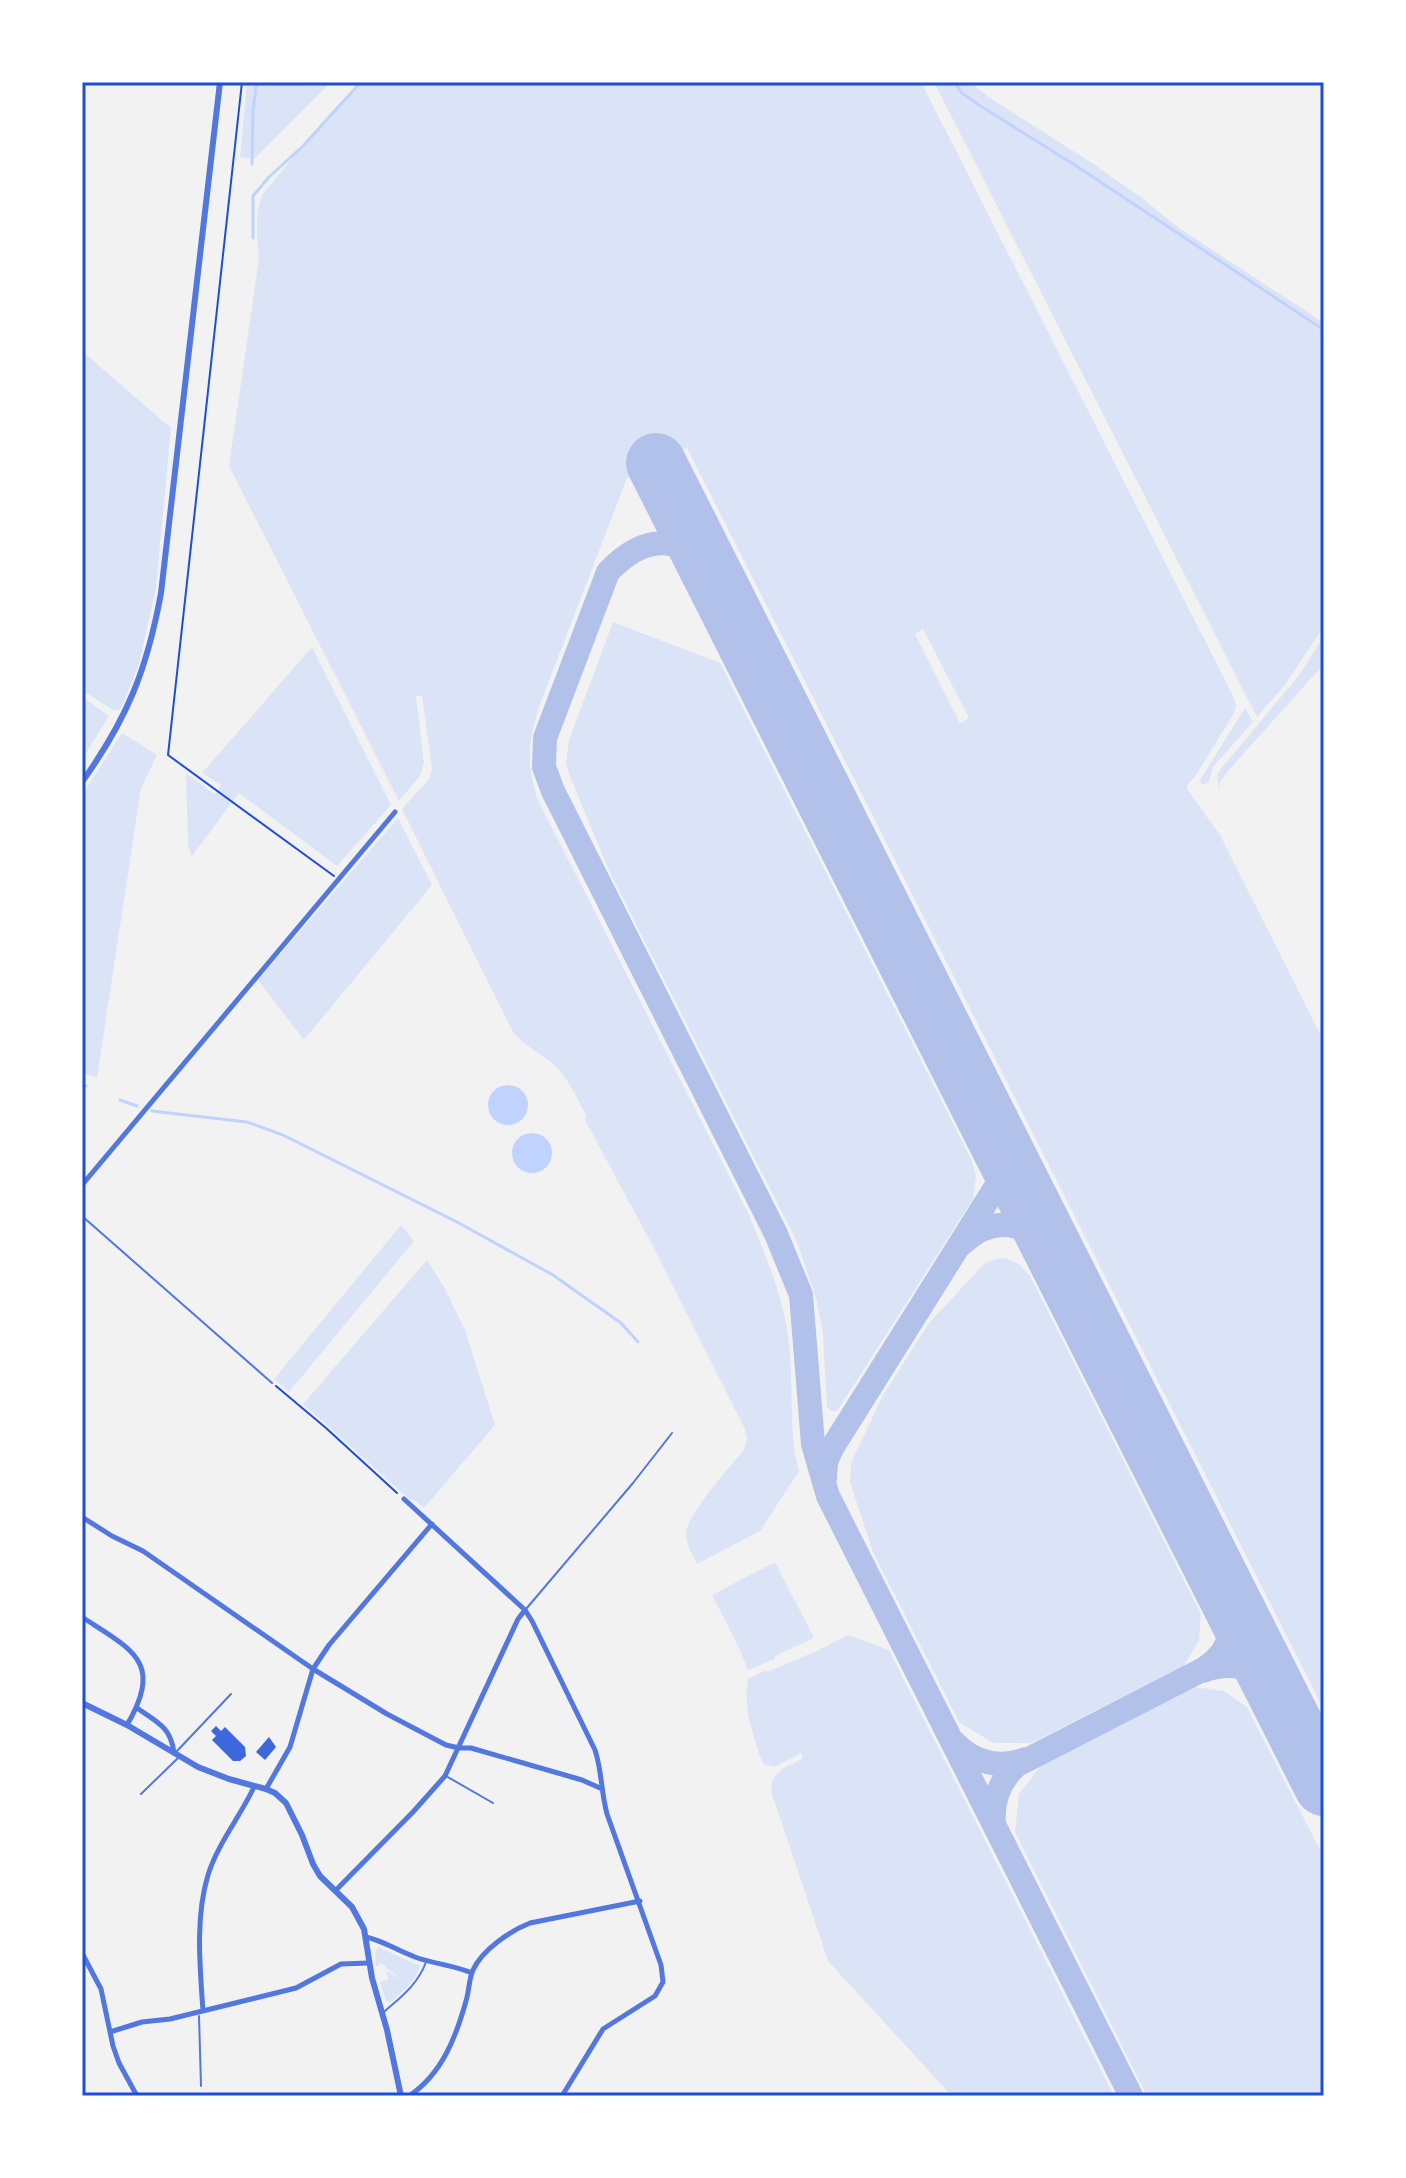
<svg xmlns="http://www.w3.org/2000/svg" width="1406" height="2178" viewBox="0 0 1406 2178" font-family="'Golos Text',sans-serif">
<style>
.green{fill:#dbe4f7;fill-rule:evenodd}
.water{fill:#bfd3fe}
.lines{fill:none;stroke-linecap:round;stroke-linejoin:round}
.stream{stroke:#bfd3fe;stroke-width:3}
.taxiway{stroke:#b2c1ea;stroke-width:24}
.runway{stroke:#b2c1ea;stroke-width:60}
.building{fill:#3d67dc}
.path{stroke:#1d4ed8;stroke-width:2}
.service{stroke:#5277de;stroke-width:2}
.minor{stroke:#5277de;stroke-width:5}
.tertiary{stroke:#5277de;stroke-width:6}
.neatline{fill:none;stroke:#1d4ed8;stroke-width:3}
</style>
<rect width="100%" height="100%" fill="#f2f2f2"/>
<path class="green" d="M247 82H331L254 159 240 157Z
M360 82H921L1233 696 1236 706 1233 715 1194 778 1187 785V789L1220 835 1324 1042V1710L687 448 627 478 539 707C528 743 526 764 538 800L749 1215C766 1256 784 1298 789 1343 794 1386 788 1429 799 1471L760 1531 697 1564C693 1555 686 1545 686 1534 686 1515 729 1468 743 1451L747 1440 745 1429 656 1252 585 1120 586 1115C577 1098 568 1078 554 1065 541 1053 525 1047 513 1032L402 809 429 779 432 769 422 696H416L424 763 420 776 399 801 229 466 259 258C257 235 254 216 262 195L328 115ZM923 629 969 718 960 723 915 634Z
M934 82H970L987 96 1092 163 1142 198 1179 228 1324 323V626L1284 686 1257 717Z
M82 351 171 428 156 588 139 664 121 709 114 711 82 690Z
M613 622 720 663 972 1161 976 1176 973 1199 837 1411H831L827 1407 823 1333 816 1298 797 1242 609 871 569 774 566 763 569 740Z
M1324 635V664L1228 771 1220 782 1219 789 1217 776 1220 770 1300 674Z
M312 647 391 805 337 866 239 793 192 856 188 846 186 773 214 794 221 785 202 773Z
M82 697 109 716 82 760Z
M1245 708 1253 722 1213 767 1209 782 1202 785 1200 780Z
M122 733 157 755 141 788 97 1078 82 1073V795Z
M398 818 432 885 304 1040 258 980Z
M401 1225 414 1241 289 1392 274 1379Z
M1004 1258 1019 1264 1030 1276 1201 1614 1199 1640 1184 1666 1031 1743H993L959 1722 873 1552 850 1482 851 1463 883 1395 929 1323 984 1264 995 1259Z
M427 1260 444 1287 465 1330 495 1425 424 1508 415 1501 408 1498 303 1404Z
M775 1562 814 1638 775 1656V1659L748 1670 739 1648 712 1595Z
M848 1635 889 1650 1114 2096H952L828 1961 771 1791C771 1770 788 1767 803 1758L800 1752 798 1755 774 1767 764 1764 761 1759C752 1732 743 1708 748 1679L766 1670 767 1672 819 1650Z
M1194 1687 1224 1691 1247 1707 1324 1858V2096H1147L1015 1832 1019 1794 1043 1763Z
M378 1947 420 1966C416 1982 403 1991 391 2002L386 2001 380 1982 388 1980 387 1971 402 1980 379 1962V1966H376L375 1953Z"/>
<path class="water" d="M488 1105a20 20 0 1 1 40 0a20 20 0 1 1-40 0Z
M512 1153a20 20 0 1 1 40 0a20 20 0 1 1-40 0Z"/>
<g class="lines">
<path class="stream" d="M954 82 962 93 979 105 1081 169 1324 330
M252 164 253 110 257 82
M253 238V196L269 177 303 146 361 82
M82 1085 86 1086
M120 1100 137 1106
M152 1111 247 1122 283 1135 457 1222 553 1275 621 1323 638 1342"/>
<path class="taxiway" d="M715 579C684 532 645 533 608 572L545 738 544 767 553 791 776 1234 801 1295 813 1444 828 1496 1131 2096
M963 1243C998 1210 1036 1226 1060 1262
M825 1478 826 1462 832 1448 997 1185C1007 1156 994 1135 982 1109
M1203 1671C1242 1657 1267 1674 1285 1708
M955 1743C974 1763 1000 1769 1026 1759
M994 1824C992 1801 1000 1780 1017 1765L1200 1671C1236 1651 1237 1619 1223 1584"/>
<path class="runway" d="M656 463 1324 1786"/>
</g>
<path class="building" d="M216 1726 221 1731 225 1727 245 1747 246 1756 240 1761H233L212 1740 216 1736 211 1731Z
M269 1737 276 1747 265 1760 256 1752Z"/>
<g class="lines">
<path class="path" d="M242 82 168 755 334 876
M276 1386 326 1428 397 1493"/>
<path class="service" d="M82 1216 272 1383
M526 1609 633 1483 672 1433
M177 1751 231 1694
M446 1776 493 1803
M141 1794 179 1757
M385 2011C402 1996 418 1984 426 1962
M199 2016 201 2086"/>
<path class="minor" d="M82 1185 395 812
M404 1499 525 1610 532 1621 595 1750C602 1771 601 1792 607 1814L661 1965 663 1982 655 1996 603 2029 562 2096
M82 1517 112 1536 143 1551 313 1669 387 1714 446 1745 459 1748H471L582 1780 600 1788
M82 1617C132 1650 164 1661 127 1725
M137 1708C157 1722 171 1727 174 1753
M266 1789 290 1747 313 1669 329 1645 432 1524
M335 1891 413 1812 445 1776 518 1619 525 1610
M366 1937C384 1941 398 1951 415 1957 434 1964 453 1965 472 1973
M82 1953 101 1989 113 2046 119 2063 137 2096
M203 2011C200 1967 195 1918 208 1875 218 1843 240 1817 254 1787
M110 2032 142 2022 170 2019 296 1988 341 1964 369 1963
M409 2096C442 2074 456 2037 466 2001 469 1991 469 1979 473 1970 482 1950 510 1931 530 1923L640 1901"/>
<path class="tertiary" d="M82 782C127 719 147 670 161 593L220 82
M82 1703 127 1725 198 1767 229 1779 266 1789 275 1793 286 1803 302 1835 313 1864 320 1876 352 1907 364 1929 372 1978 387 2030 401 2096"/>
</g>
<rect width="1406" height="2178" fill="none" stroke="#ffffff" stroke-width="168"/>
<rect x="84" y="84" width="1238" height="2010" class="neatline"/>
</svg>
